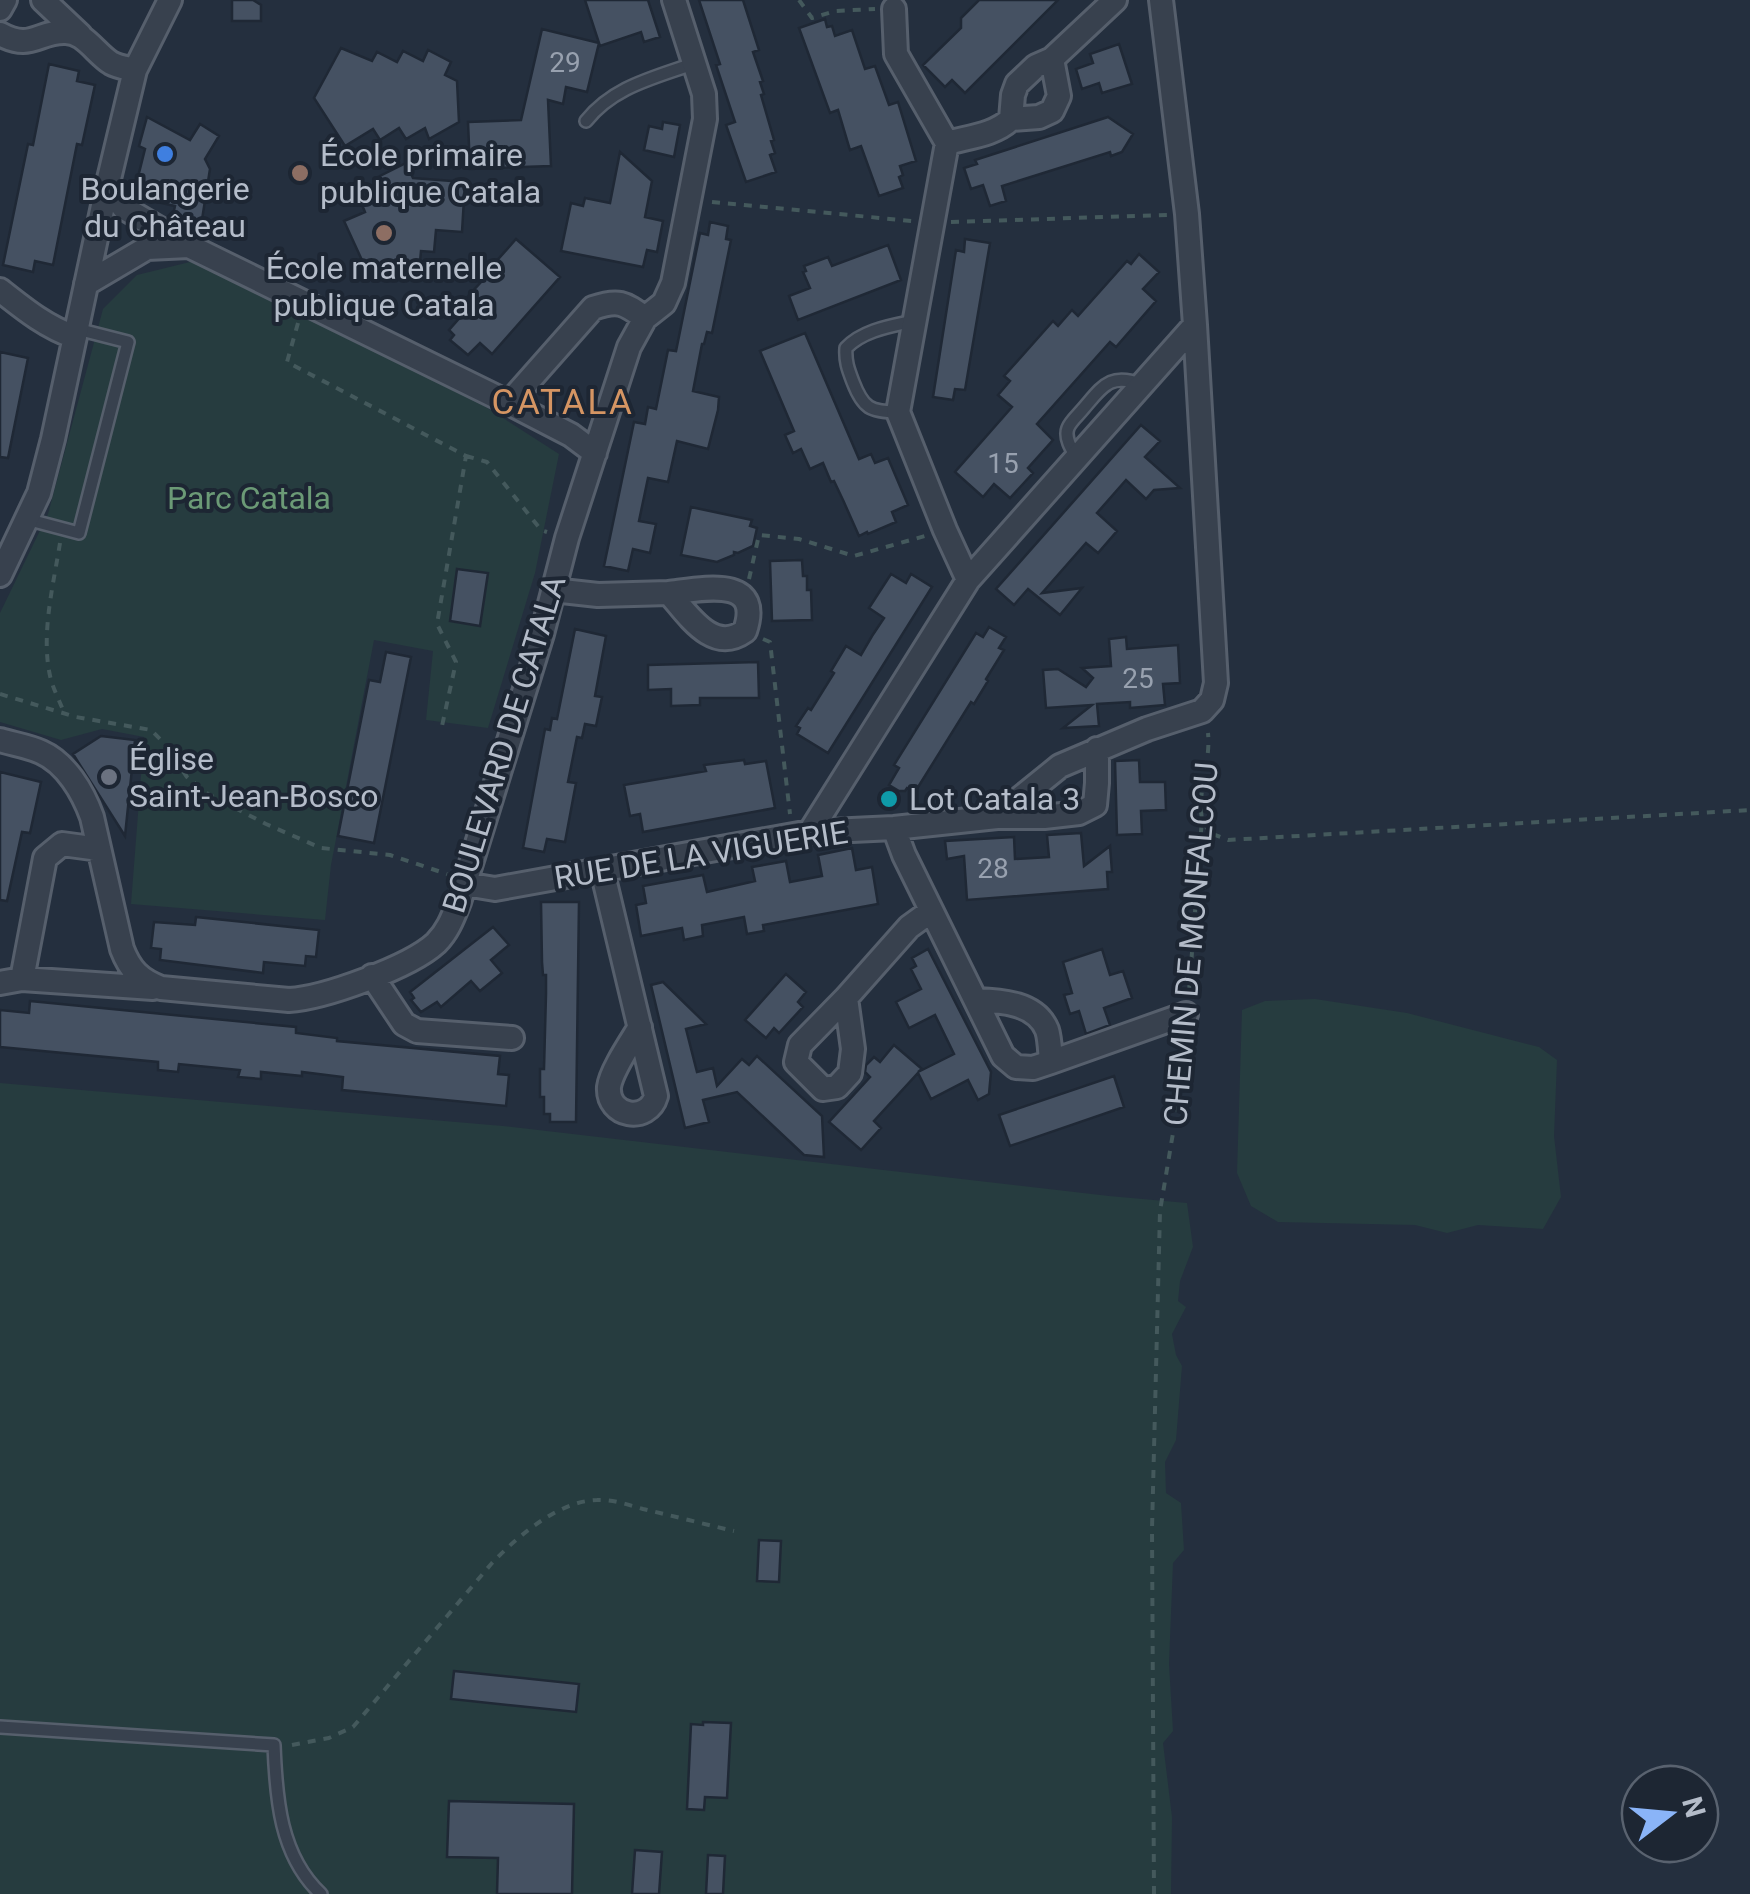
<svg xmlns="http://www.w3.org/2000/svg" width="1750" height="1894" viewBox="0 0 1750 1894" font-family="Roboto,sans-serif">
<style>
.green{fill:#263c3f}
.building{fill:#455162;stroke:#1f2835;stroke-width:2.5}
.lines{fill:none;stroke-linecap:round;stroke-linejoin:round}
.lane-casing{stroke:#565f6c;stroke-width:16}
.street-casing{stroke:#565f6c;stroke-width:28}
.path{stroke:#44595c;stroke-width:4;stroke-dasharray:8 8;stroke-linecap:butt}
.lane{stroke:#38414e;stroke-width:11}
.street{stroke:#38414e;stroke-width:22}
.shop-dot{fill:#3f7fe0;stroke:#1d2633;stroke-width:4}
.education-dot{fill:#8d6e63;stroke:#1d2633;stroke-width:4}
.worship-dot{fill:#6b7280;stroke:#1d2633;stroke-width:4}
.culture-dot{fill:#0f9aa8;stroke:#1d2633;stroke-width:4}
.labels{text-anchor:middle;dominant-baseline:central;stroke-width:8;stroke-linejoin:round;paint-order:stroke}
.number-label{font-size:28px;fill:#98a1af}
.poi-label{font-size:32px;fill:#b4bcc9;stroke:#1d2633;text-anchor:start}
.park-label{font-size:32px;fill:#6b9a76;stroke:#1d2633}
.street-label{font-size:32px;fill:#b4bcc9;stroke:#1d2633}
.neighbourhood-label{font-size:35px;letter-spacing:2.5px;fill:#d59563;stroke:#1d2633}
</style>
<rect width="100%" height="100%" fill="#242f3e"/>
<path class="green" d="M194 261 464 393 559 454 535 573 488 728 426 720 433 651 374 640 331 865 325 920 131 904 144 737 102 729 61 740 0 722V613L48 514 103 309 137 275Z
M1315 999 1407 1013 1539 1047 1557 1060 1554 1136 1561 1197 1543 1229 1478 1225 1447 1233 1415 1225 1278 1222 1251 1206 1237 1173 1242 1010 1265 1001Z
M0 1083 503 1126 1109 1196 1187 1203 1193 1247 1180 1281 1178 1301 1186 1307 1172 1334 1176 1355 1182 1366 1176 1440 1165 1462 1166 1493 1181 1503 1184 1550 1173 1563 1169 1664 1173 1731 1163 1743 1172 1817 1171 1894H0Z"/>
<path class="building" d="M232 0H253L261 5V21H232Z
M585 0H648L660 37 644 42 641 32 600 46 599 43 587 92 566 87 563 104 548 100 551 166 470 169 468 122 521 120 542 29 599 43Z
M699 0H743L759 50 753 52 763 81 760 82 764 94 761 95 774 140 771 141 775 153 770 155 776 172 746 182 726 125 735 122 716 65 720 64Z
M979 0H1058L965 93 952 80 945 87 923 65 961 28V18Z
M825 19 827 27 832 26 835 36 852 30 865 69 875 66 889 105 898 102 916 161 900 166 903 175 899 177 903 188 879 196 861 146 850 150 838 110 830 113 799 28Z
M1119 44 1132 84 1102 93 1099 83 1082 89 1076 69 1093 63 1090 54Z
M341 48 372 61 377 52 397 62 403 51 423 61 428 50 451 62 445 75 457 81 459 122 429 139 425 128 406 139 399 128 380 140 373 129 345 146 314 98Z
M49 64 79 71 77 81 95 85 82 145 77 144 53 265 35 261 33 272 3 265 28 144 33 145Z
M147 117 190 140 200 124 219 136 205 159 210 169 201 226 173 215 175 206 148 200 138 177 145 149 139 146Z
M1108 117 1133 134 1122 152 1111 156 1110 152 1002 186 1006 201 990 206 983 185 971 189 964 168 977 164 975 160Z
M663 122 680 125 674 157 644 150 649 126 662 129Z
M620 152 652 181 645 217 663 221 657 252 647 250 643 267 561 251 571 203 583 206 585 198 610 203Z
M406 163 413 178 465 182 462 232 436 230 434 252 421 251 419 273 366 269 344 221 365 212 360 200 380 190 374 179Z
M710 222 728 226 726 239 731 240 712 333 707 332 704 344H702L693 391 719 397 718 410 708 449 677 441 668 482 648 478 639 521 656 524 650 553 633 549 628 571 604 566 634 422 645 424 648 407 656 409 668 350 676 351 700 233 708 235Z
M516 239 560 277 492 354 480 343 468 355 450 340 454 335 449 330 463 314 457 308 495 267 493 265Z
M965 239 990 243 965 390 955 389 953 400 933 397 956 250 964 252Z
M888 245 901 280 798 320 789 296 810 288 803 272 806 271 804 266 828 257 832 266Z
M1139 254 1159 272 1143 289 1156 301 1116 347 1110 342 1037 424 1053 440 1028 468 1033 473 1022 485 1010 498 994 484 983 497 955 472 1012 407 998 395 1010 381 1004 376 1053 321 1058 326 1072 310 1078 316 1127 261 1131 264Z
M805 333 859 459 871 454 875 463 888 458 908 505 892 512 896 522 868 534 867 532 859 536 843 500 834 481 831 482 823 463 810 469 801 449 793 453 785 435 794 431 760 351Z
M0 352 28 358 8 458 0 457Z
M1141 425 1160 441 1145 457 1180 488 1154 490 1146 499 1126 480 1097 513 1117 531 1098 553 1086 543 1042 593 1082 588 1060 615 1028 589 1014 605 996 589Z
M691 507 752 520 750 526 757 528 753 546 738 553 734 552V555L717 562 681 555Z
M802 560 803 576H807V590H811L812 620 772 621 770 561Z
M457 569 488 573 480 626 450 621Z
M891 574 906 583 911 574 932 587 828 753 797 734 800 728 796 726 808 708 811 710 834 673 831 671 846 646 861 655 872 636 884 618 869 608Z
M989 627 1006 637 999 648 1004 650 986 679 988 681 974 704 971 702 915 792 907 788 905 791H899L889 785 899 768 894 765 976 633 983 637Z
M575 629 606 636 595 696 602 697 596 726 585 724 582 738 577 737 568 782 576 783 565 842 547 839 544 852 523 848 545 729 550 730 552 718 557 719Z
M1126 637 1127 649 1178 645 1180 683 1163 684 1165 705 1130 708V702L1097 704 1099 726 1063 728 1092 705 1046 708 1043 670 1058 669 1086 687 1093 678 1082 668 1111 666 1109 639Z
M386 652 411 657 374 843 338 836 369 680 380 682Z
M758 662 759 698H700V705L671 706V689L648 690V665Z
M101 736 135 740 125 836 73 754Z
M744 760 745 764 766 761 775 808 643 832 640 814 630 816 624 785 706 771 704 765Z
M1139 760 1140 782H1165L1166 810 1141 811 1142 834 1117 835 1115 761Z
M0 772 41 782 30 833 22 832 7 901 0 900Z
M1081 833 1084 866 1110 846 1112 872H1107L1108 889 967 900 964 856 947 859 945 841 1014 837 1015 859 1049 857 1047 835Z
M852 848 856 870 872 867 878 904 763 925 764 931 747 934 744 917 702 925 703 936 684 940 682 928 641 936 636 905 646 903 643 886 703 875 707 892 755 881 752 867 786 861 790 882 822 876 818 855Z
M541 902H579L576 1122H550V1114H544V1097H540V1069H544L546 994V975H543L542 962Z
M196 917 319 930 316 957 306 956 305 966 264 962 263 973 160 960 161 949 151 948 154 922 195 925Z
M493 927 509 945 491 960 502 973 480 991 471 981 441 1007 437 1002 421 1012 411 1000 414 998 410 992Z
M928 949 991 1072 989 1094 978 1100 968 1080 931 1099 918 1073 874 1121 881 1128 861 1150 829 1122 870 1077 865 1072 866 1065 874 1057 880 1062 894 1045 922 1069 918 1072 954 1054 935 1015 909 1028 896 1002 921 989 911 969 916 966 912 958Z
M1102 949 1110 975 1123 971 1132 998 1104 1008 1110 1025 1086 1034 1079 1011 1070 1014 1064 995 1072 993 1063 962Z
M786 974 806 992 798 1002 803 1007 779 1033 774 1028 766 1038 745 1020Z
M663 982 706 1024 686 1029 697 1072 713 1068 717 1086 742 1059 749 1065 757 1056 822 1116 824 1157 804 1155 737 1092 703 1100 709 1122 685 1128 651 985Z
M30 1001 296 1027V1033L337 1038V1041L500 1056 498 1074 509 1075 506 1106 342 1090 343 1077 302 1072V1076L261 1072V1079L238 1077 240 1070 179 1064 178 1072 158 1070V1062L0 1047V1010L29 1013Z
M1114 1076 1124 1107 1010 1146 999 1115Z
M759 1540 781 1541 779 1582 757 1581Z
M454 1671 579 1684 576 1712 451 1699Z
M703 1722 731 1723 727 1798 705 1797 704 1810 687 1809 691 1724 703 1725Z
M449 1801 574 1804 572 1894H497L498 1858 447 1857Z
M635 1850 662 1852 659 1894H632Z
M708 1855 725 1856 723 1894H706Z"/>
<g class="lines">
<defs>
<path id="lane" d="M586 121C614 86 654 78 695 63
M898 412C870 412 863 408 853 382 848 369 845 361 846 348 863 330 891 326 914 321
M1077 458C1072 450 1064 438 1068 428 1070 422 1079 414 1083 409 1103 386 1110 372 1143 385
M26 519 79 533 128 342 77 329
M0 1727 274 1745C276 1798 280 1856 321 1894"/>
<path id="street" d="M43 0 80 35
M0 9 5 0
M894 9 896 54 947 143
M0 34C31 51 37 32 64 32 84 31 95 53 111 63 118 67 127 68 135 70
M1011 119 1013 95 1017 84 1036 66 1052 59 1115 0
M107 187 124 208 189 246
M86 284 147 248 189 246 509 403 571 435 595 453
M0 290C24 309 46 327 75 337
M645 318 664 303 673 283 705 119 704 94 674 0
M0 575 39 493 53 439 107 187 135 70 170 0
M968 580 945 530 898 412 947 143C968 137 995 135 1011 119L1039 117 1052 111 1059 96 1052 59
M553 590 598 595 669 593C689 616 713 654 745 631 764 575 702 589 669 593
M0 740C13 744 28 746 41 752 66 763 83 792 92 817L122 949C130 970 140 980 161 988L289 1000C324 998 410 967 436 943 448 931 453 917 459 902L542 634 567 538 629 347 645 318C624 303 619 299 593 308L509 403
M997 817 1060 766 1147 729 1202 711 1212 700 1216 683 1195 325 1187 214 1161 0
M894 828 904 855 1003 1056 1016 1067 1033 1068 1051 1062 1186 1014
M810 832 968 580 1195 325
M602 870 656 1096C648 1124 607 1117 609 1087 611 1071 631 1042 640 1027
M465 884 495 889 810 832 894 828 997 817H1044L1079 813 1095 805 1097 783V749
M372 976 404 1024 417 1031 512 1038
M22 979 45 858 62 844 99 849
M0 983 22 979 153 988
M846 998 853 1049 850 1073 837 1087 823 1089 796 1062 800 1045Z
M846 998 909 927 931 911
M977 1000C1002 1001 1036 1003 1047 1030 1050 1039 1050 1052 1051 1062"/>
</defs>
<use href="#lane" class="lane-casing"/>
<use href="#street" class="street-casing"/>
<path class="path" d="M799 0 812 18 835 11 875 9
M712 202 912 221
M951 222 1167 215
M298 323 287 362 466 456 437 624 456 662 442 726
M466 456 487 462 541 530 547 532
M60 543C53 587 40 637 51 680 54 690 59 700 63 710
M749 579 759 535 799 539 854 556 925 536
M763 639 770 642 790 814
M0 694 76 717 151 730 162 741 187 777 208 794 266 824 321 848 390 855 447 874
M1203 822 1210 833 1228 840 1750 810
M1189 992 1202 819C1197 791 1211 762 1208 733
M292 1745 329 1738 353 1727 492 1563C517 1537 558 1501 597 1500 612 1499 629 1505 643 1509 673 1516 704 1524 734 1531
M1154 1894 1152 1529 1160 1211 1186 1055V1036"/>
<use href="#lane" class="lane"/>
<use href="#street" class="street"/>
</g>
<circle class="shop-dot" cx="165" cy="154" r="10"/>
<g class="education-dot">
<circle cx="300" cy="173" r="10"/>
<circle cx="384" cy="233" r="10"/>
</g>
<circle class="worship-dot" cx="109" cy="777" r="10"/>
<circle class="culture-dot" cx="889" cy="799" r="10"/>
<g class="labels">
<g class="number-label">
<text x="565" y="62">29</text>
<text x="1003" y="463">15</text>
<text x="1138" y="678">25</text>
<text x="993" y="868">28</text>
</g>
<g class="poi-label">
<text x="320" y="155">École primaire<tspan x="320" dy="37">publique Catala</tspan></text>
<text x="165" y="189" text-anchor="middle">Boulangerie<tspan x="165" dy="37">du Château</tspan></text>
<text x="384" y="268" text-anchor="middle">École maternelle<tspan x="384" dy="37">publique Catala</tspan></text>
<text x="129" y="759">Église<tspan x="129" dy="37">Saint-Jean-Bosco</tspan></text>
<text x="909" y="799">Lot Catala 3</text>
</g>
<g class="park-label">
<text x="249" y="498">Parc Catala</text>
</g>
<g class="street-label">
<text transform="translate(504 744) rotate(-73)">BOULEVARD DE CATALA</text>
<text transform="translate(701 855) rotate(-9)">RUE DE LA VIGUERIE</text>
<text transform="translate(1191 944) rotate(-85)">CHEMIN DE MONFALCOU</text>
</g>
<g class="neighbourhood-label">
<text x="563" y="402">CATALA</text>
</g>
</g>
<g transform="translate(1670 1814) rotate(74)"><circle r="48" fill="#1d2633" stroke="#59626f" stroke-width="2.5"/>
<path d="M0-8L18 38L0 25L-18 38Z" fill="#8ab4f8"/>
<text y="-15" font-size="28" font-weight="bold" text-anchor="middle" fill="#b4bcc9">N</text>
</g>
</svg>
